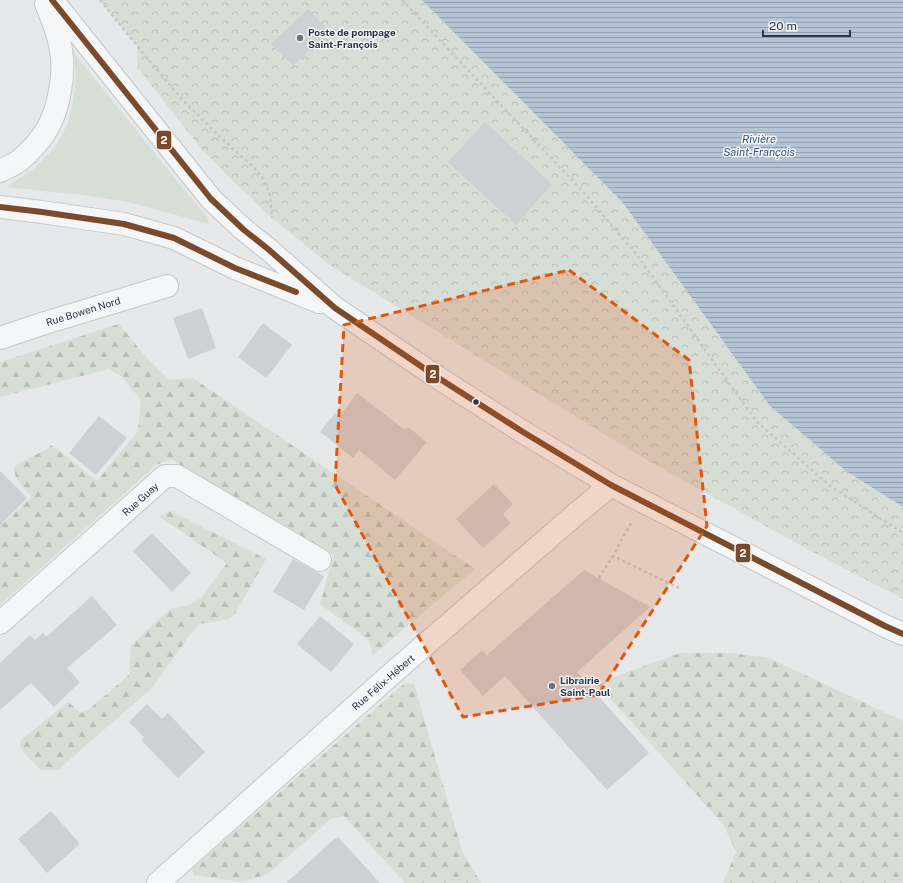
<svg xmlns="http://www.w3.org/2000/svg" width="903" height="883" viewBox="0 0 903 883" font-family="'Public Sans',sans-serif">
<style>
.green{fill:#d6ded6}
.forest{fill:url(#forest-firs)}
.park{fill:url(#park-crowns)}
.water{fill:url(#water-rules)}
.building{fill:#ced0d3}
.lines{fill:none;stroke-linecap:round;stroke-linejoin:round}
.minor-casing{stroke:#c4c6c8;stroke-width:24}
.path{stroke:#c5c6ca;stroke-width:2.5;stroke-dasharray:3 3;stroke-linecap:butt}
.minor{stroke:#f5f6f7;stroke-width:22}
.bus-1-casing{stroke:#f4f6f9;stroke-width:9}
.bus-1{stroke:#7a4b2a;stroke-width:6}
.marked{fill:#df570f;fill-opacity:0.2;stroke:#df570f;stroke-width:3;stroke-dasharray:8 5;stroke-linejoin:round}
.poi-dot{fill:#6c737f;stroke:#f4f6f9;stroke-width:1.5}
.bus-dot{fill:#2b3445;stroke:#f4f6f9;stroke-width:1.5}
.labels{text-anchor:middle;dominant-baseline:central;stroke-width:3;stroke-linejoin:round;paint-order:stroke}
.poi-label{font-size:10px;font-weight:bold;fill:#2b3445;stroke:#f4f6f9;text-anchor:start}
.street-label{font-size:10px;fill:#2b3445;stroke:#f4f6f9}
.water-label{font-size:11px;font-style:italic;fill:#34527a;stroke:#f4f6f9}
.line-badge{stroke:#f4f6f9;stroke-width:1.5}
.badge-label{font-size:11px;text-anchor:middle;font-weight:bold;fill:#fff}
</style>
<defs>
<pattern id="forest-firs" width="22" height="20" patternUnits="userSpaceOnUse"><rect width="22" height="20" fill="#d6ded6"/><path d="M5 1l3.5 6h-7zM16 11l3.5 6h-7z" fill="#b8bfb9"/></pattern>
<pattern id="park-crowns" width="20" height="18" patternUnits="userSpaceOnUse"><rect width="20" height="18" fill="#d6ded6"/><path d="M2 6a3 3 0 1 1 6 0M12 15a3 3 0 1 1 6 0" fill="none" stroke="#b8bfb9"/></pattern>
<pattern id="water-rules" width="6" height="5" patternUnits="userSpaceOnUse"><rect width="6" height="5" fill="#b4c4d5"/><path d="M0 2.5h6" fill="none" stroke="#93a0af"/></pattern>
</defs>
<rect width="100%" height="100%" fill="#e6e8ea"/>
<path class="green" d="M74 53 177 181 207 217 209 224 128 202 83 195 6 187 35 168 56 146 68 123 73 102 76 75Z"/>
<path class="forest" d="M119 324 146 357 169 380 193 378 475 569 373 655 369 640 320 604 334 555 171 459 156 465 0 605V519L4 523 32 496C24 488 13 479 14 466L47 449 52 445 97 481 138 431 141 400 122 377 109 369 0 397V362Z
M171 511 266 559 235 614 229 619 200 624 191 633 153 687 58 770H41L22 751 20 741 68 702 81 713 88 710 129 675 131 645 170 609 190 605 202 597 227 563 159 516Z
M680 653H731L769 658 903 721V883H723L736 852 723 824 598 685 617 676Z
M405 683 414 684 462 851 481 883H405L344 816 331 819 268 874 241 882 194 875 192 869Z"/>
<path class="park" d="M100 0H422L623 203 770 406 846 471 903 507V599L809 550 652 463 493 366 331 266 272 218 231 179 203 151 137 67 138 47Z"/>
<path class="water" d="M422 0H903V507L846 471 770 406 623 203Z"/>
<path class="building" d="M308 9 329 31 293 66 271 44Z
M485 122 552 184 516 225 448 162Z
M202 308 216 348 188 359 173 318Z
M263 323 292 345 266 378 238 357Z
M357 393 405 430 408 427 427 442 395 480 359 450 353 458 320 432 335 413 339 417Z
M99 416 127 438 96 475 69 453Z
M0 471 27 498 0 525Z
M494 484 513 504 503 514 511 523 483 548 456 519Z
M152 533 191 573 172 592 133 551Z
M293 559 324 576 304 610 273 592Z
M584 570 650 607 577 672 649 753 607 790 505 676 483 696 460 670 482 650 487 655Z
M92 596 117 625 67 668 80 682 54 707 31 683 0 710V663L30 635 35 640 43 633 46 637Z
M320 616 354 644 331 672 297 644Z
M147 704 162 719 168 713 205 752 178 778 141 740 144 737 129 722Z
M51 811 80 844 47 873 18 839Z
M338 837 380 883H286L332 841Z"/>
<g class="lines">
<defs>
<path id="minor" d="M52 0 211 199 244 230 268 249 335 308 437 377 523 432 611 485 885 626 903 634
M0 171C6 168 13 165 19 161 43 141 55 121 60 91 62 80 63 68 62 57 60 38 53 21 46 4
M0 207 42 212 124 224 174 238 235 268 319 302
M0 338 45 323 167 286
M0 623 165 476H177L320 560
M158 883 388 677 576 514 611 485"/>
</defs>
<use href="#minor" class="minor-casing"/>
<path class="path" d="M100 0 138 47 179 96 219 136 253 167 262 177 270 195 272 218
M402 0 585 194 637 255 757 422 829 485 903 533
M631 523 613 556 679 588
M599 578 613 556"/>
<use href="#minor" class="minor"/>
<defs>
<path id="bus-1" d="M52 0 211 199 244 230 268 249 335 308 437 377 523 432 611 485 885 626 903 634
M0 207 42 212 124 224 174 238 235 268 296 292"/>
</defs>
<use href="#bus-1" class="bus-1-casing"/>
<use href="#bus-1" class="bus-1"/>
</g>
<path class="marked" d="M569 270 689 360 707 526 598 695 463 717 335 485 344 325Z"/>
<g class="poi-dot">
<circle cx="300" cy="38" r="4"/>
<circle cx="552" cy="686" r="4"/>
</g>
<circle class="bus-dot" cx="476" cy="402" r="3.5"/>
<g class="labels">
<g class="poi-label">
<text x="308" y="32">Poste de pompage<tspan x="308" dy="12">Saint-François</tspan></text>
<text x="560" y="680">Librairie<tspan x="560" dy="12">Saint-Paul</tspan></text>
</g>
<g class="street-label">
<text transform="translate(83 311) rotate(-17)">Rue Bowen Nord</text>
<text transform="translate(140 499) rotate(-42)">Rue Guay</text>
<text transform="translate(383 682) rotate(-41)">Rue Félix-Hébert</text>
</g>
<g class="water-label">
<text x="759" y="139">Rivière<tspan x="759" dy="13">Saint-François</tspan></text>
</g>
</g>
<g class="line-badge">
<rect x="156" y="130" width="16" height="20" rx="4" fill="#7a4b2a"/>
<rect x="425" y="364" width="15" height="20" rx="4" fill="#7a4b2a"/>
<rect x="735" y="543" width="16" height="20" rx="4" fill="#7a4b2a"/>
</g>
<g class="badge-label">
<text x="164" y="144">2</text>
<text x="433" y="378">2</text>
<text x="743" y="557">2</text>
</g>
<path d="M763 30v6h87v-6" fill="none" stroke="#2b3445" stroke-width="2"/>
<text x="769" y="30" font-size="12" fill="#2b3445" stroke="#f4f6f9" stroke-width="3" paint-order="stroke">20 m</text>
</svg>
